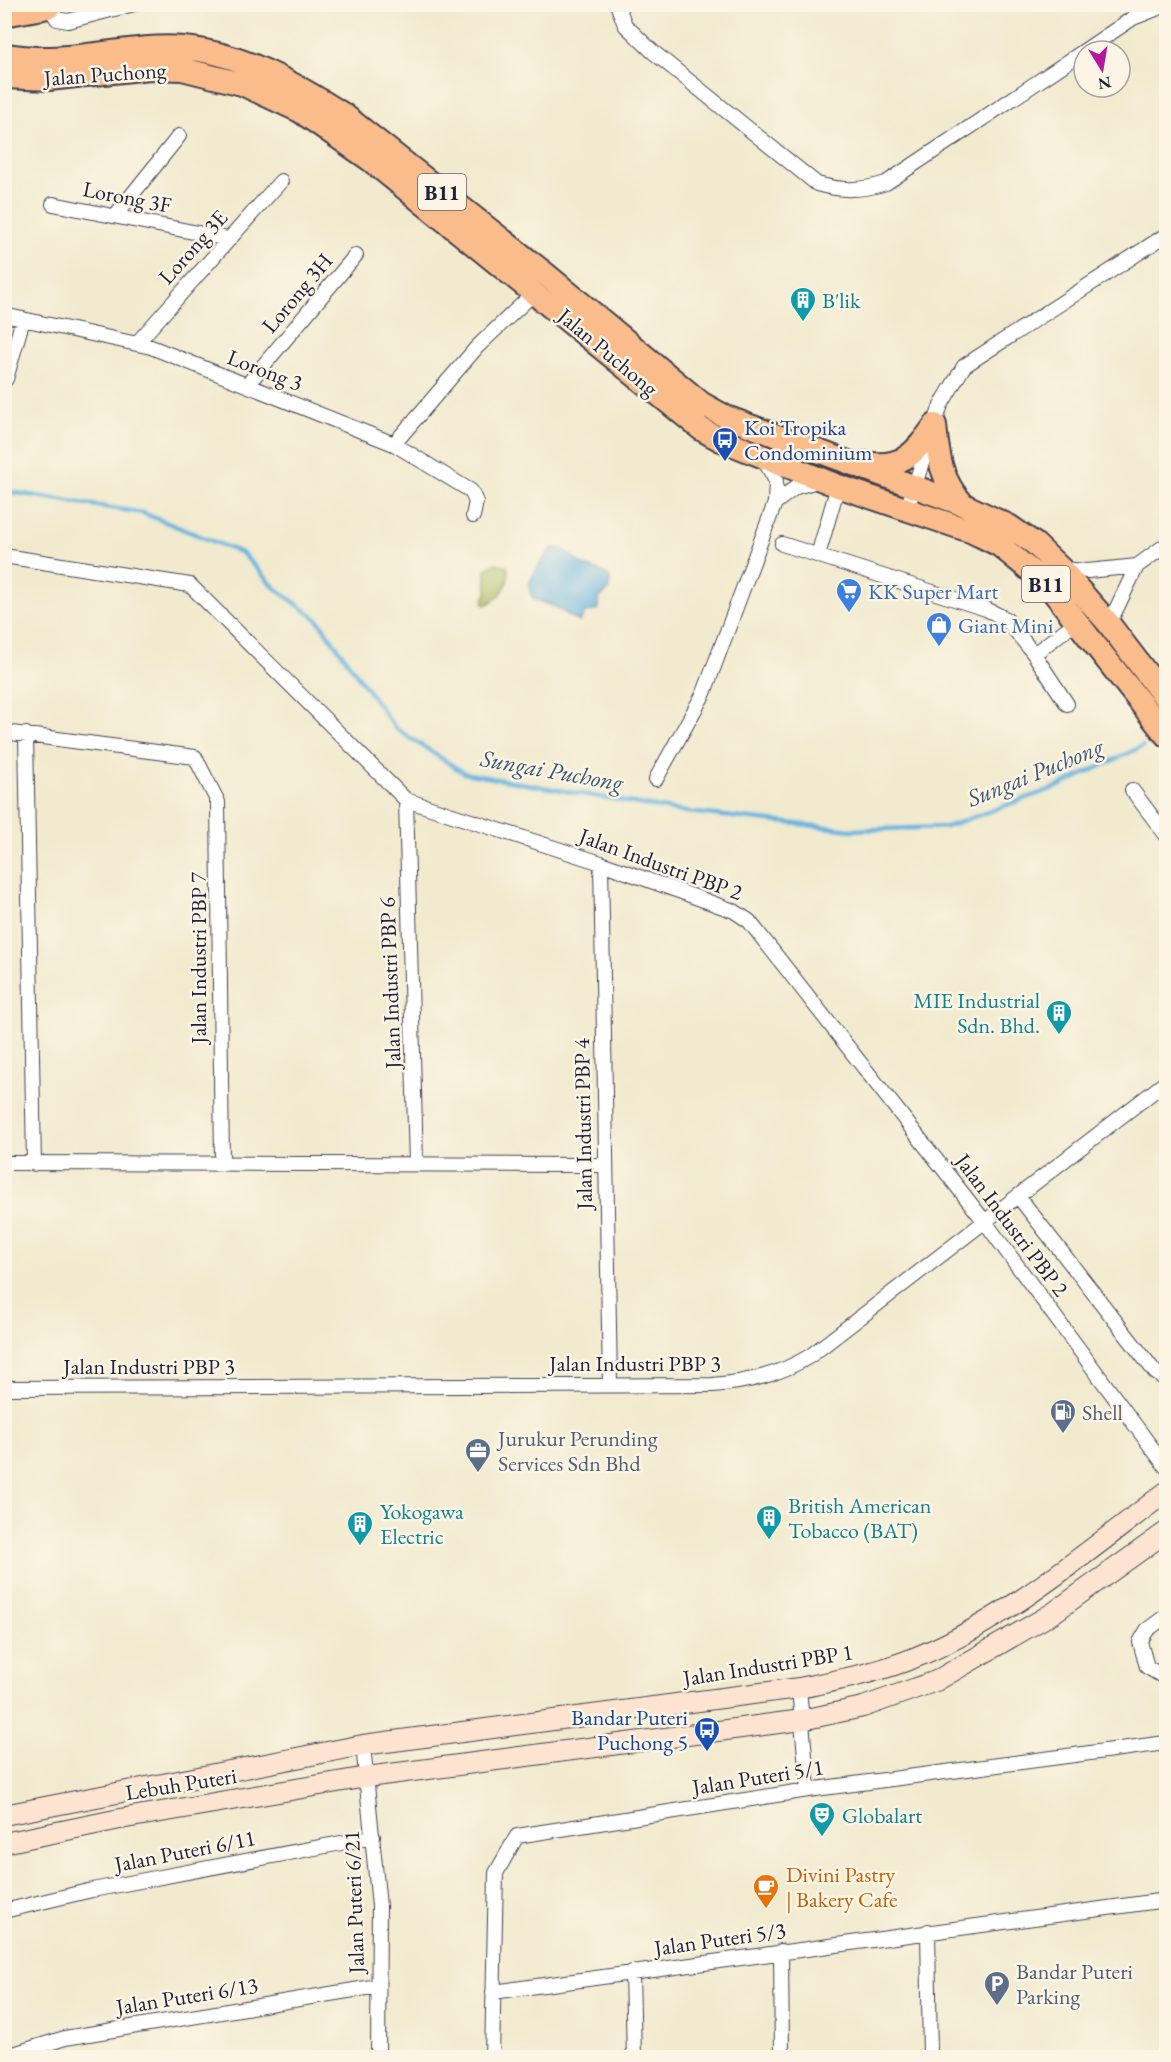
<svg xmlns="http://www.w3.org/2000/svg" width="1171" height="2062" viewBox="0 0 1171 2062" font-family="'EB Garamond',serif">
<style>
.green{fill:#aabc5f;stroke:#666f4d;stroke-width:1.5}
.water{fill:#65b4df;stroke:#446b8d;stroke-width:1.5}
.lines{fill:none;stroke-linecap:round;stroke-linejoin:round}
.stream{stroke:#65b4df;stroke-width:4.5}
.street-casing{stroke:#414051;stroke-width:16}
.secondary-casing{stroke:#414051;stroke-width:22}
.primary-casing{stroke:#414051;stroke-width:26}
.street{stroke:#fff;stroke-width:14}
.secondary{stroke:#fde4d1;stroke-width:20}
.primary{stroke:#fabc8b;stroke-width:22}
.labels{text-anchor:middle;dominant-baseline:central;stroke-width:5;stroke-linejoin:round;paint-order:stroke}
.shield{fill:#fcf5e5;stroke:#63616e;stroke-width:1.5}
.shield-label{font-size:21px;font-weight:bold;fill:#22223b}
.street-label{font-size:22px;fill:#22223b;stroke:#fcf5e5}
.culture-label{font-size:22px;fill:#0d838f;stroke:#fcf5e5;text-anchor:start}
.transit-label{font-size:22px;fill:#164399;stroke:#fcf5e5;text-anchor:start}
.shop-label{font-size:22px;fill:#366cbe;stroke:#fcf5e5;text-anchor:start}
.service-label{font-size:22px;fill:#4e5e75;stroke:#fcf5e5;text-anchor:start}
.food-label{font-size:22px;fill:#c56008;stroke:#fcf5e5;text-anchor:start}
.water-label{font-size:24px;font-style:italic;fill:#395574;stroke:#fcf5e5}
</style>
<rect width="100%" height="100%" fill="#fcf5e5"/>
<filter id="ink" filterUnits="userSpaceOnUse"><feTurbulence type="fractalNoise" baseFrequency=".0167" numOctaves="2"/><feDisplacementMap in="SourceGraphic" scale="12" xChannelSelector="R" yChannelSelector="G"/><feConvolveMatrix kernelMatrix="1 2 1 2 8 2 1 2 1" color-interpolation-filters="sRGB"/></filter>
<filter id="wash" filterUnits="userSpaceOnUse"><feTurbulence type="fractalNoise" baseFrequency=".008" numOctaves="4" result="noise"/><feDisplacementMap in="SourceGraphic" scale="24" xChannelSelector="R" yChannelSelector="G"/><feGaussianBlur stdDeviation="1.35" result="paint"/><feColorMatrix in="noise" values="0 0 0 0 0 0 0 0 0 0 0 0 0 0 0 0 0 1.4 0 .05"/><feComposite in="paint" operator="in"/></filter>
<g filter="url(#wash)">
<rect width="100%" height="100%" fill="#f1eace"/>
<path class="green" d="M496 563 507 566C512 583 501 598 485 605L483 601 487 593 486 570Z"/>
<path class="water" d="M553 548C569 547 573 561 585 566 595 571 604 569 610 579L609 590 598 599V610L585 613 579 622 556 607 534 599C531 595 529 591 529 585 530 578 547 552 553 548Z"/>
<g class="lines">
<path class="stream" d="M4 491 143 513 242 553 274 587 318 620 395 728 464 773 678 811 852 830 946 827 1057 787 1143 746"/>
</g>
</g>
<g filter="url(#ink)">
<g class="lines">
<defs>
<path id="street" d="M48 4 57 19 68 21 134 4
M617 4 625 25 652 51 817 184C841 191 861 191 886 183L1084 51
M1084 51 1133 18 1166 5
M53 204 228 239
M115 216 179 136
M4 315 151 347 394 444 471 491 476 502 473 516
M137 343 281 181
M6 379 23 319
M247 385 356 255
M394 444 477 347 535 292
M775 503 796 487 821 480
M907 509 941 405 964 366 1166 235
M782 544 986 609 1006 619 1034 654 1067 704
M818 555 838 486
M4 556 190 585 406 800 601 863 734 911 749 921 985 1222 1166 1467
M1061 569 1088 571 1137 566
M1109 624 1137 566 1166 545
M1034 654 1077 621
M4 732 195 757 218 802 222 1164
M26 734 34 1164
M656 779 704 693 775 503 776 481 762 456
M1132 790 1166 835
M406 800 416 1164
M601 863 610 1385
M4 1163 605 1165
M1018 1196 1155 1372 1166 1380
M4 1388 713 1385C748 1382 779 1375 810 1356L1166 1082
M1166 1616 1147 1630 1140 1642 1147 1667 1166 1678
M799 1688 808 1790
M363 1745 379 1906 378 2058
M4 1911 92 1890 373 1837
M928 1931 930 2058
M781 1951 782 2058
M632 1972 634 2058
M493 1992 1166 1900
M4 2057 65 2038 378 1986
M492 2058 496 1873 517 1836 808 1790 1166 1743"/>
<path id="secondary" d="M4 1815 363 1745 799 1688C835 1681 871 1674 906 1661 998 1627 1088 1551 1166 1492
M4 1843 120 1819 367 1777 802 1720 863 1707 936 1681 1053 1613 1166 1532"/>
<path id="primary" d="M4 15 49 7
M4 55C17 56 29 58 41 58 89 59 136 44 184 48 241 53 296 84 344 115L548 276 701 403 726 417 964 505 1009 526 1035 544 1061 569 1109 624 1166 699
M4 77 49 79 150 68 182 69 242 84 300 111 369 159 701 429 721 440 838 486 973 532 999 545 1047 584 1166 735
M935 425C938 456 941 482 964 505
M864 463C903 469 914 454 935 425"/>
</defs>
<use href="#street" class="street-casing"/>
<use href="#secondary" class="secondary-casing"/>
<use href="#primary" class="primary-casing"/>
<use href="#street" class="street"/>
<use href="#secondary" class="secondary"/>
<use href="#primary" class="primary"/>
</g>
</g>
<defs>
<symbol id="building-pin" viewBox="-11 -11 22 30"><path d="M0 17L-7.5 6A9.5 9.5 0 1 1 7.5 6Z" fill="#0f9aa8" stroke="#fcf5e5"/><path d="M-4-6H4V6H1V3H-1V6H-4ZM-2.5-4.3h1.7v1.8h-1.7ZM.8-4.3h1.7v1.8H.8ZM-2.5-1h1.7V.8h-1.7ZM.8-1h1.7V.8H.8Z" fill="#fff"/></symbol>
<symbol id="bus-pin" viewBox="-11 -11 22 30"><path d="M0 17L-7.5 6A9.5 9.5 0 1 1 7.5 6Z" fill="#1a4fb4" stroke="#fcf5e5"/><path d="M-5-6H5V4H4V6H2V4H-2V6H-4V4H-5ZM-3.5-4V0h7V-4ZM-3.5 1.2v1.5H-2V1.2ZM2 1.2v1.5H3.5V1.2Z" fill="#fff"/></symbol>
<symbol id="supermarket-pin" viewBox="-11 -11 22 30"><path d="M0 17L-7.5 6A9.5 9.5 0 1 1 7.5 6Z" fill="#3f7fe0" stroke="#fcf5e5"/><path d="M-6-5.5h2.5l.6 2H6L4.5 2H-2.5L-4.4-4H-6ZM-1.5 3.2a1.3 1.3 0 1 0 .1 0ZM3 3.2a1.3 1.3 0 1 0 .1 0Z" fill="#fff"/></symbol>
<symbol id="shop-pin" viewBox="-11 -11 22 30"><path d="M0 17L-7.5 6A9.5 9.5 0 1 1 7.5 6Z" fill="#3f7fe0" stroke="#fcf5e5"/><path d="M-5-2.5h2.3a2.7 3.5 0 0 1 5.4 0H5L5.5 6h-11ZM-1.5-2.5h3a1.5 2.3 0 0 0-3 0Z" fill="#fff"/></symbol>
<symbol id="fuel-pin" viewBox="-11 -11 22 30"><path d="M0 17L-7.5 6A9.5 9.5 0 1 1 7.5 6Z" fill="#5c6f8a" stroke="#fcf5e5"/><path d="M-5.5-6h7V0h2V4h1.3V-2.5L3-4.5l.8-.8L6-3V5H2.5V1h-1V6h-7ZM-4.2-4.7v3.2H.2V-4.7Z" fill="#fff"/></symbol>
<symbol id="office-pin" viewBox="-11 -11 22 30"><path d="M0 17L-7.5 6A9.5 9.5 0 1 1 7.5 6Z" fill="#5c6f8a" stroke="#fcf5e5"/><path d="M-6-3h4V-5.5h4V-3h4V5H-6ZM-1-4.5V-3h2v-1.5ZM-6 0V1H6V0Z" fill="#fff"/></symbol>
<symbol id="theatre-pin" viewBox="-11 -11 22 30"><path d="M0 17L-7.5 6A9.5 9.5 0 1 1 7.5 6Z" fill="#0f9aa8" stroke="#fcf5e5"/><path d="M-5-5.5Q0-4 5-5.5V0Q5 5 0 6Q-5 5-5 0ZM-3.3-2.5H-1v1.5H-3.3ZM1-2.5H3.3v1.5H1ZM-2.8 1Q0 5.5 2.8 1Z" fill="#fff"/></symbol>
<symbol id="cafe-pin" viewBox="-11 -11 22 30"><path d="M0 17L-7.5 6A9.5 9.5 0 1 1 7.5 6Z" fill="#e8710a" stroke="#fcf5e5"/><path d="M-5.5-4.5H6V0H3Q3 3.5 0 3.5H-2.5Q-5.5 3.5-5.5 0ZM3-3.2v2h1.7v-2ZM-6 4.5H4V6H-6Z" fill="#fff"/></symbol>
<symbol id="parking-pin" viewBox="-11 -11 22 30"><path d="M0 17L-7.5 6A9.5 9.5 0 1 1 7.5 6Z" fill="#5c6f8a" stroke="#fcf5e5"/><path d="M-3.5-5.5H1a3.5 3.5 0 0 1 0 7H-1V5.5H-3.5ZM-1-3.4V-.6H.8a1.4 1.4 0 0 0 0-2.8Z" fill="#fff"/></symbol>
</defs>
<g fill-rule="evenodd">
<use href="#building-pin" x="788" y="285" width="30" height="40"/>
<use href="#bus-pin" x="710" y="425" width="30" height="40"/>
<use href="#supermarket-pin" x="834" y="576" width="30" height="40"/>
<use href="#shop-pin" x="924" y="610" width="30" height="40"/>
<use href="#building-pin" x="1044" y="998" width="30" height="40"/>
<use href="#fuel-pin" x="1048" y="1397" width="30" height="40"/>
<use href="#office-pin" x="463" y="1436" width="30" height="40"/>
<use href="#building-pin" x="754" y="1503" width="30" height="40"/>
<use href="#building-pin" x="345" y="1509" width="30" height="40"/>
<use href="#bus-pin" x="692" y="1715" width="30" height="40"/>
<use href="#theatre-pin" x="807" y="1800" width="30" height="40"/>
<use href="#cafe-pin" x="751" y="1872" width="30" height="40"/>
<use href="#parking-pin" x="982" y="1969" width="30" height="40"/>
</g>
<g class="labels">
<g class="shield">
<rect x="418" y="174" width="48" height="36" rx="4.5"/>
<rect x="1022" y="566" width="48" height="36" rx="4.5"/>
</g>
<g class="shield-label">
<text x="442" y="192">B11</text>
<text x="1046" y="584">B11</text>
</g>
<g class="street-label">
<text transform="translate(105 74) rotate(-4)">Jalan Puchong</text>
<text transform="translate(127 197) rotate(11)">Lorong 3F</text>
<text transform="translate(193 247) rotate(-48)">Lorong 3E</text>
<text transform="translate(297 293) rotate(-50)">Lorong 3H</text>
<text transform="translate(608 352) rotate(40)">Jalan Puchong</text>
<text transform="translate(265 370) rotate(21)">Lorong 3</text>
<text transform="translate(661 864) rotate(20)">Jalan Industri PBP 2</text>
<text transform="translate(198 958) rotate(-90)">Jalan Industri PBP 7</text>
<text transform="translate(390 983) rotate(-92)">Jalan Industri PBP 6</text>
<text transform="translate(583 1124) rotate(-91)">Jalan Industri PBP 4</text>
<text transform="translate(1012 1225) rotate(53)">Jalan Industri PBP 2</text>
<text x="635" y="1363">Jalan Industri PBP 3</text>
<text x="149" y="1366">Jalan Industri PBP 3</text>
<text transform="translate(768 1665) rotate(-9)">Jalan Industri PBP 1</text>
<text transform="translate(758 1777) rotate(-9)">Jalan Puteri 5/1</text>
<text transform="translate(181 1784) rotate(-9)">Lebuh Puteri</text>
<text transform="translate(185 1851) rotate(-11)">Jalan Puteri 6/11</text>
<text transform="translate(354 1902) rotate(-92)">Jalan Puteri 6/21</text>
<text transform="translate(720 1939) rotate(-8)">Jalan Puteri 5/3</text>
<text transform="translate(187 1996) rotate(-9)">Jalan Puteri 6/13</text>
</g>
<g class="culture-label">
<text x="822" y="300">B'lik</text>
<text x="1040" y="1000" text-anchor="end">MIE Industrial<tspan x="1040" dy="25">Sdn. Bhd.</tspan></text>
<text x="788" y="1505">British American<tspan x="788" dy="25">Tobacco (BAT)</tspan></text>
<text x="380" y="1511">Yokogawa<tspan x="380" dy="25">Electric</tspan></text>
<text x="842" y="1815">Globalart</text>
</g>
<g class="transit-label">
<text x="744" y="427">Koi Tropika<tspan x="744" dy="25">Condominium</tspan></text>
<text x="688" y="1717" text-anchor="end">Bandar Puteri<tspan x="688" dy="25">Puchong 5</tspan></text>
</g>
<g class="shop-label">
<text x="868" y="591">KK Super Mart</text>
<text x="958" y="625">Giant Mini</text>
</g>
<g class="service-label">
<text x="1082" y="1412">Shell</text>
<text x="498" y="1438">Jurukur Perunding<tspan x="498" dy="25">Services Sdn Bhd</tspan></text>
<text x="1016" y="1971">Bandar Puteri<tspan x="1016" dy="25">Parking</tspan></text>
</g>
<g class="food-label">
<text x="786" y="1874">Divini Pastry<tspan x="786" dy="25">| Bakery Cafe</tspan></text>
</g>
<g class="water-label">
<text transform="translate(552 770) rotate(10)">Sungai Puchong</text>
<text transform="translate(1035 772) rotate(-22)">Sungai Puchong</text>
</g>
</g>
<rect width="1171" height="2062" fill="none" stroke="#fcf5e5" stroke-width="24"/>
<g transform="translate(1102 69) rotate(169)"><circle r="28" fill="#fcf5e5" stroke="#a5a1a1" stroke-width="1.5"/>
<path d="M0-4.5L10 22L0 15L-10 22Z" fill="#b5179e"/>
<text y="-9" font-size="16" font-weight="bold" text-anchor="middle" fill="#22223b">N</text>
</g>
</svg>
